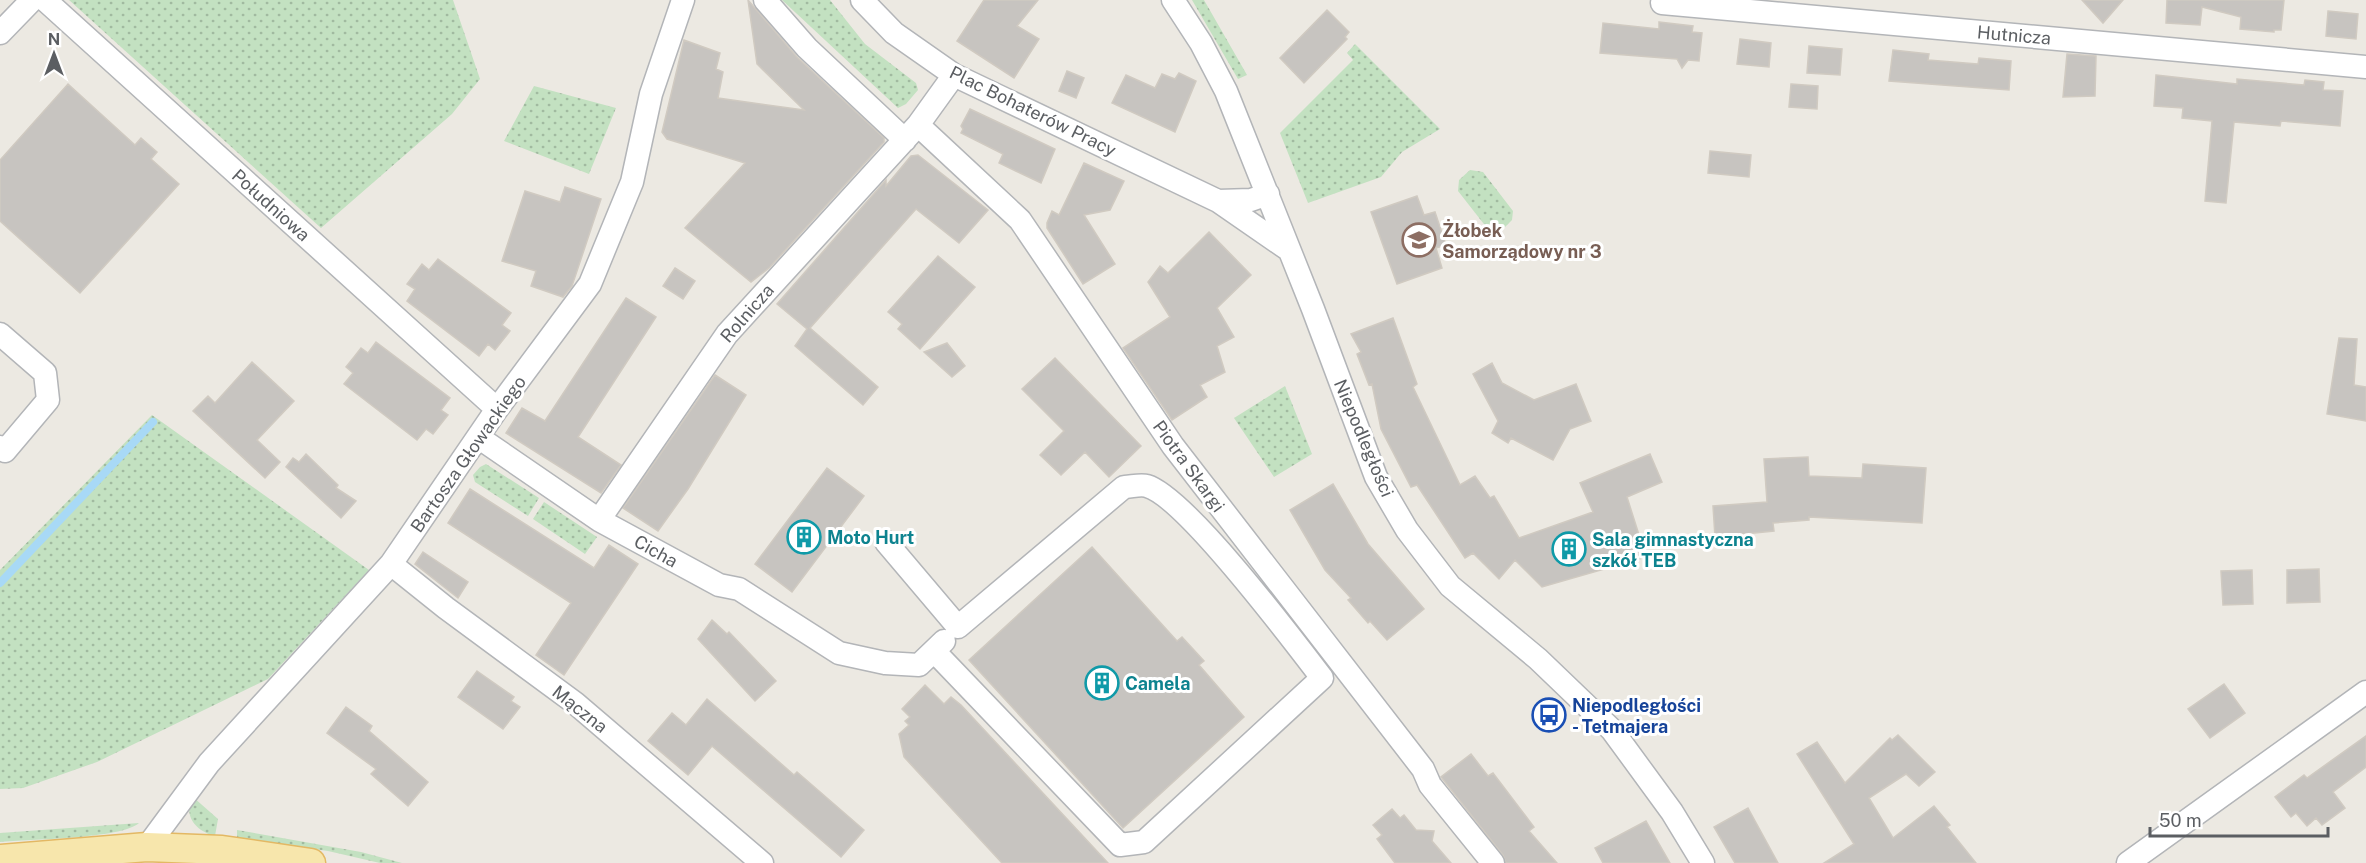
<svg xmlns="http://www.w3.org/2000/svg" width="2366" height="863" viewBox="0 0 2366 863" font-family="'Public Sans',sans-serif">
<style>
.green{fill:url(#green-dots)}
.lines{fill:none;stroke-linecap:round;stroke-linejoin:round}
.stream{stroke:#a8d9f6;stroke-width:8}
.building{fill:#c7c4c0;stroke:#d0cac1;stroke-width:1.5}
.minor-casing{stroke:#b3b5b8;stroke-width:25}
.major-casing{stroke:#e3b864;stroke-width:31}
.minor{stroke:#fff;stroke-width:22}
.major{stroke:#f7e6ac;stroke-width:28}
.labels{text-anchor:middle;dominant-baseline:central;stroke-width:6;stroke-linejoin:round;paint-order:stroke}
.street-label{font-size:18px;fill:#5b5e62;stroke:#fff}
.education-label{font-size:18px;font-weight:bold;fill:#785e54;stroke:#fff;text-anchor:start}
.culture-label{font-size:18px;font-weight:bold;fill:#0d838f;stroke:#fff;text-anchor:start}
.transit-label{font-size:18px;font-weight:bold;fill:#164399;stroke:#fff;text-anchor:start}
</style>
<defs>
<pattern id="green-dots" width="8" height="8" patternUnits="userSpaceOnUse" patternTransform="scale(1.5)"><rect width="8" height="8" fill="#c3e1c1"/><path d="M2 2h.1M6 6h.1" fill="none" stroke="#a1baa0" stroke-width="1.8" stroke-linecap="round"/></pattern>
</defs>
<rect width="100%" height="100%" fill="#ece9e2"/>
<path class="green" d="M69 0H453L480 79 452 114 321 228Z
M782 0H830L865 44 916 83 918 90 906 104 898 108Z
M1192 0H1204L1247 75 1238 79Z
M1355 44 1440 129 1402 152 1381 177 1308 203 1280 133 1353 60 1347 53Z
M534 86 616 108 589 174 504 141Z
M1470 170 1483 172 1513 211 1512 220 1502 230 1493 232 1487 228 1458 191 1459 180Z
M1285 386 1312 454 1274 477 1234 418Z
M152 415 369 570 268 679 97 762 23 788 0 789V570Z
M486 464 539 498 528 516 475 482 473 475 480 467Z
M544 502 597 537 585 554 533 519Z
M193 797 218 819 215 836C197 832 182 816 193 797Z
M139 823C121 839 29 839 0 842V833Z
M237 830 361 852 402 863H380L328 851 237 838Z"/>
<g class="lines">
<path class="stream" d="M0 583 153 422"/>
</g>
<path class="building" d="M748 0 797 57 884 138V142L769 268 751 282 685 228 745 163 667 139 662 132 684 40 720 53 716 69 723 72 718 98 804 110 757 64Z
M984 0H1038L1017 26 1039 39 1014 78 957 41Z
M2082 0H2123L2103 23Z
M2167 0H2284L2281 30H2274V32L2240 29 2241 17 2202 7 2200 25 2166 23Z
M1327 10 1349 32 1345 37 1347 39 1304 83 1280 58Z
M2328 11 2358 14 2356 39 2326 36Z
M1659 22 1693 26 1692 32 1702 33 1699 61 1688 60 1682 68 1677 59 1600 53 1603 23 1659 29Z
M1740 39 1771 43 1769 67 1737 64Z
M1809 46 1842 49 1840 75 1807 73Z
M1893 50 1929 54 1928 60 1978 64 1979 58 2011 61 2009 90 1889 81Z
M2067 54 2096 56 2095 96 2063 97Z
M1067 71 1084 78 1076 98 1059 91Z
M1179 73 1196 81 1175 132 1112 103 1126 75 1155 88 1162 74 1175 79Z
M2156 75 2237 84V79L2304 85 2305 80 2324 82 2323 90 2343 91 2340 126 2281 121 2280 126 2234 122 2226 203 2205 201 2212 121 2182 118 2183 108 2154 106Z
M68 84 135 145 141 138 157 152 151 159 179 184 80 293 0 221V160Z
M1791 84 1818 86 1817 109 1789 107Z
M970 109 1055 149 1041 183 999 163 1003 154 961 133 963 129 961 126Z
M1710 151 1751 155 1749 177 1708 173Z
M918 155 988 210 959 243 916 209 810 328 878 387 863 405 795 346 807 329 777 304 886 180V186L911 156Z
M1084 163 1124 181 1110 210 1084 215 1115 264 1083 284 1047 228V223L1052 211 1059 215Z
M565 187 601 199 572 286 563 297 531 286 536 271 502 261 525 191 560 202Z
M1417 196 1424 215 1435 212 1446 245 1436 248 1442 268 1397 284 1371 212Z
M1209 232 1251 275 1217 308 1234 337 1217 346 1225 372 1200 385 1207 397 1172 420 1123 348 1170 317 1148 282 1160 266 1168 273Z
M938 256 975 287 920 349 898 329 902 324 888 312Z
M438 259 511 313 502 325 510 331 495 350 488 344 479 356 407 301 415 289 407 284 422 264 429 270Z
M675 268 695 281 683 299 663 286Z
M626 298 656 317 578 437 621 465 601 493 506 433 522 408 545 421Z
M1393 318 1417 384 1413 387 1460 485 1475 476 1490 498 1494 496 1519 538 1593 512 1580 483 1650 454 1662 482 1627 497 1646 557 1542 587 1515 560 1499 579 1473 553 1465 558 1417 485 1411 487 1381 429 1372 384 1369 385 1357 354 1361 352 1351 334Z
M2339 338 2357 339 2354 385 2366 387V421L2327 414Z
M376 342 450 398 441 410 448 415 433 434 426 429 417 440 344 384 353 373 346 367 354 357 361 348 368 353Z
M947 343 965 366 952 377 924 352Z
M1055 358 1141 446 1109 477 1085 452 1061 475 1040 455 1064 431 1022 389Z
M252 362 294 401 257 440 280 462 265 478 193 411 208 396 215 403Z
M1492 363 1502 383 1534 400 1576 384 1591 421 1570 429 1553 460 1511 438 1508 443 1492 433 1498 421 1473 374Z
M715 375 746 395 688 489 658 531 623 508Z
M306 454 338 485 336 488 356 501 341 518 286 467 293 458 299 462Z
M1808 457 1809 476 1862 478 1863 464 1926 468 1922 523 1809 517V520L1773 523 1774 531 1715 537 1713 506 1767 502 1764 459Z
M827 468 864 496 792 592 755 564Z
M1333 484 1368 544 1424 609 1387 640 1370 621 1368 623 1348 600 1351 598 1325 570 1290 510Z
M470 489 594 568 609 545 638 564 564 675 536 655 571 603 448 523Z
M1092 547 1177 641 1182 637 1204 661 1199 665 1244 717 1123 828 969 660Z
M423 552 468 582 458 598 415 564Z
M2319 569 2320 602 2287 603V570Z
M2252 570 2253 604 2223 605 2221 571Z
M712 620 727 634 729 632 776 681 755 701 698 639Z
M477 671 514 697 511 701 520 707 503 729 458 697Z
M2224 684 2245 713 2210 738 2188 709Z
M925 685 944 704 951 697 961 705 1108 863H1002L904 757 899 734 909 725 905 721 910 717 902 709Z
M707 699 794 775 797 772 864 830 841 857 712 746 688 775 648 741 672 713 686 725Z
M346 707 372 726 369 731 428 782 408 806 371 774 376 769 327 733Z
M1898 735 1935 772 1919 786 1906 774 1869 798 1893 838 1934 806 1950 825 1947 827 1976 863H1824L1854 844 1797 754 1817 742 1845 783 1890 738 1892 740Z
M2366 736V767L2333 792 2345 808 2322 825 2316 818 2307 826 2296 813 2291 817 2275 797 2304 775 2307 778Z
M1471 754 1488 776 1493 773 1534 827 1529 831 1557 863H1506L1503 855 1441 777Z
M1748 808 1778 863H1735L1714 827Z
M1392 809 1400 818 1404 815 1416 830 1434 831 1432 841 1451 863H1395L1377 839 1382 835 1373 825Z
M1646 821 1670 863H1603L1595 848Z"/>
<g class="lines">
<defs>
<path id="minor" d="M45 0 497 409
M765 0 807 48 905 140
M862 0 894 33 954 75 1218 201 1251 200 1268 194
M1173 0 1201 43 1226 91 1313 309 1376 477 1407 530 1450 586 1538 659 1612 730 1672 812 1703 863
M1662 3 2366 67
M0 33 32 0
M954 75 918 125 1020 220 1173 446 1423 769 1430 785 1493 863
M1218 201 1289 250
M0 334 45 373 48 400 5 451 0 447
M478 437 599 520 719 585 739 589 839 653 885 663 919 665 944 641
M599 520 727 334 918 125
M886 542 958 627 1124 487C1131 487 1140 484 1147 486 1185 497 1293 640 1322 678L1144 842 1120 845 934 651
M391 564 446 608 575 703 762 863
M147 847 209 763 391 564 497 409 590 284 632 182 651 94 683 0
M2128 863 2366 692"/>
<path id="major" d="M0 859 147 847 222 850 311 863"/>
</defs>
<use href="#minor" class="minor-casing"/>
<use href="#major" class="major-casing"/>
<use href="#minor" class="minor"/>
<use href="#major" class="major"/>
</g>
<defs>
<symbol id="school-ring" viewBox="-11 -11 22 22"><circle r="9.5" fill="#fff" stroke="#8d6e63" stroke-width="1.5"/><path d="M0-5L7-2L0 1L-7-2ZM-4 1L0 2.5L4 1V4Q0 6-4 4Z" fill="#8d6e63"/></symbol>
<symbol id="building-ring" viewBox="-11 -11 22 22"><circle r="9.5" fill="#fff" stroke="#0f9aa8" stroke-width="1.5"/><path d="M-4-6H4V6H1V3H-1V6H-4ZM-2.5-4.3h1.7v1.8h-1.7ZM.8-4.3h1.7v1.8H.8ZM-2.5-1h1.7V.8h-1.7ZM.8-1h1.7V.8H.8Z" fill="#0f9aa8"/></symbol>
<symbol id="bus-ring" viewBox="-11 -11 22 22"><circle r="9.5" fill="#fff" stroke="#1a4fb4" stroke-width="1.5"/><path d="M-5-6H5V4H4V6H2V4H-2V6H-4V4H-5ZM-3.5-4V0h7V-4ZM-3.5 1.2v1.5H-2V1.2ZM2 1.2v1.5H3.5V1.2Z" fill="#1a4fb4"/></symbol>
</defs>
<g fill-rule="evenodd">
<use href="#school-ring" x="1400" y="221" width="38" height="38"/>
<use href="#building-ring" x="785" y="518" width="38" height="38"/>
<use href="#building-ring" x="1550" y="530" width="38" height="38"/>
<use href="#building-ring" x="1083" y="664" width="38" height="38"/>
<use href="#bus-ring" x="1530" y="696" width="38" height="38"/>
</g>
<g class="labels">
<g class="street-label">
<text transform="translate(2014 35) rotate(5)">Hutnicza</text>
<text transform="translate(1033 111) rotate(26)">Plac Bohaterów Pracy</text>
<text transform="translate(271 205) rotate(42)">Południowa</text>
<text transform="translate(747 313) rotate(-49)">Rolnicza</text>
<text transform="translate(1364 438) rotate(67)">Niepodległości</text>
<text transform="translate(468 454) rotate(-55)">Bartosza Głowackiego</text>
<text transform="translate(1189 466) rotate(54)">Piotra Skargi</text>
<text transform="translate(656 551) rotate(29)">Cicha</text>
<text transform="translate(580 709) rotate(38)">Mączna</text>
</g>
<g class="education-label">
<text x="1442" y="230">Żłobek<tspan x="1442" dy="21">Samorządowy nr 3</tspan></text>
</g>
<g class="culture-label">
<text x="827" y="537">Moto Hurt</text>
<text x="1592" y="539">Sala gimnastyczna<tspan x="1592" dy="21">szkół TEB</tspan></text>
<text x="1125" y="683">Camela</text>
</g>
<g class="transit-label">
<text x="1572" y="705">Niepodległości<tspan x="1572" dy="21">- Tetmajera</tspan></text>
</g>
</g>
<g transform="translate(54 54)" stroke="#ffffff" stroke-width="4.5" paint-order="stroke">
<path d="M0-4.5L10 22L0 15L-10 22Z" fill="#5b5e62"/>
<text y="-9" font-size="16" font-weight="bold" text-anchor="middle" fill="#5b5e62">N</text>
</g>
<path d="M2150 827v9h178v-9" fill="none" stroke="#5b5e62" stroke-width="3"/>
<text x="2159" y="827" font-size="18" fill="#5b5e62" stroke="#ffffff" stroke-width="4.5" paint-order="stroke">50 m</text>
</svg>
